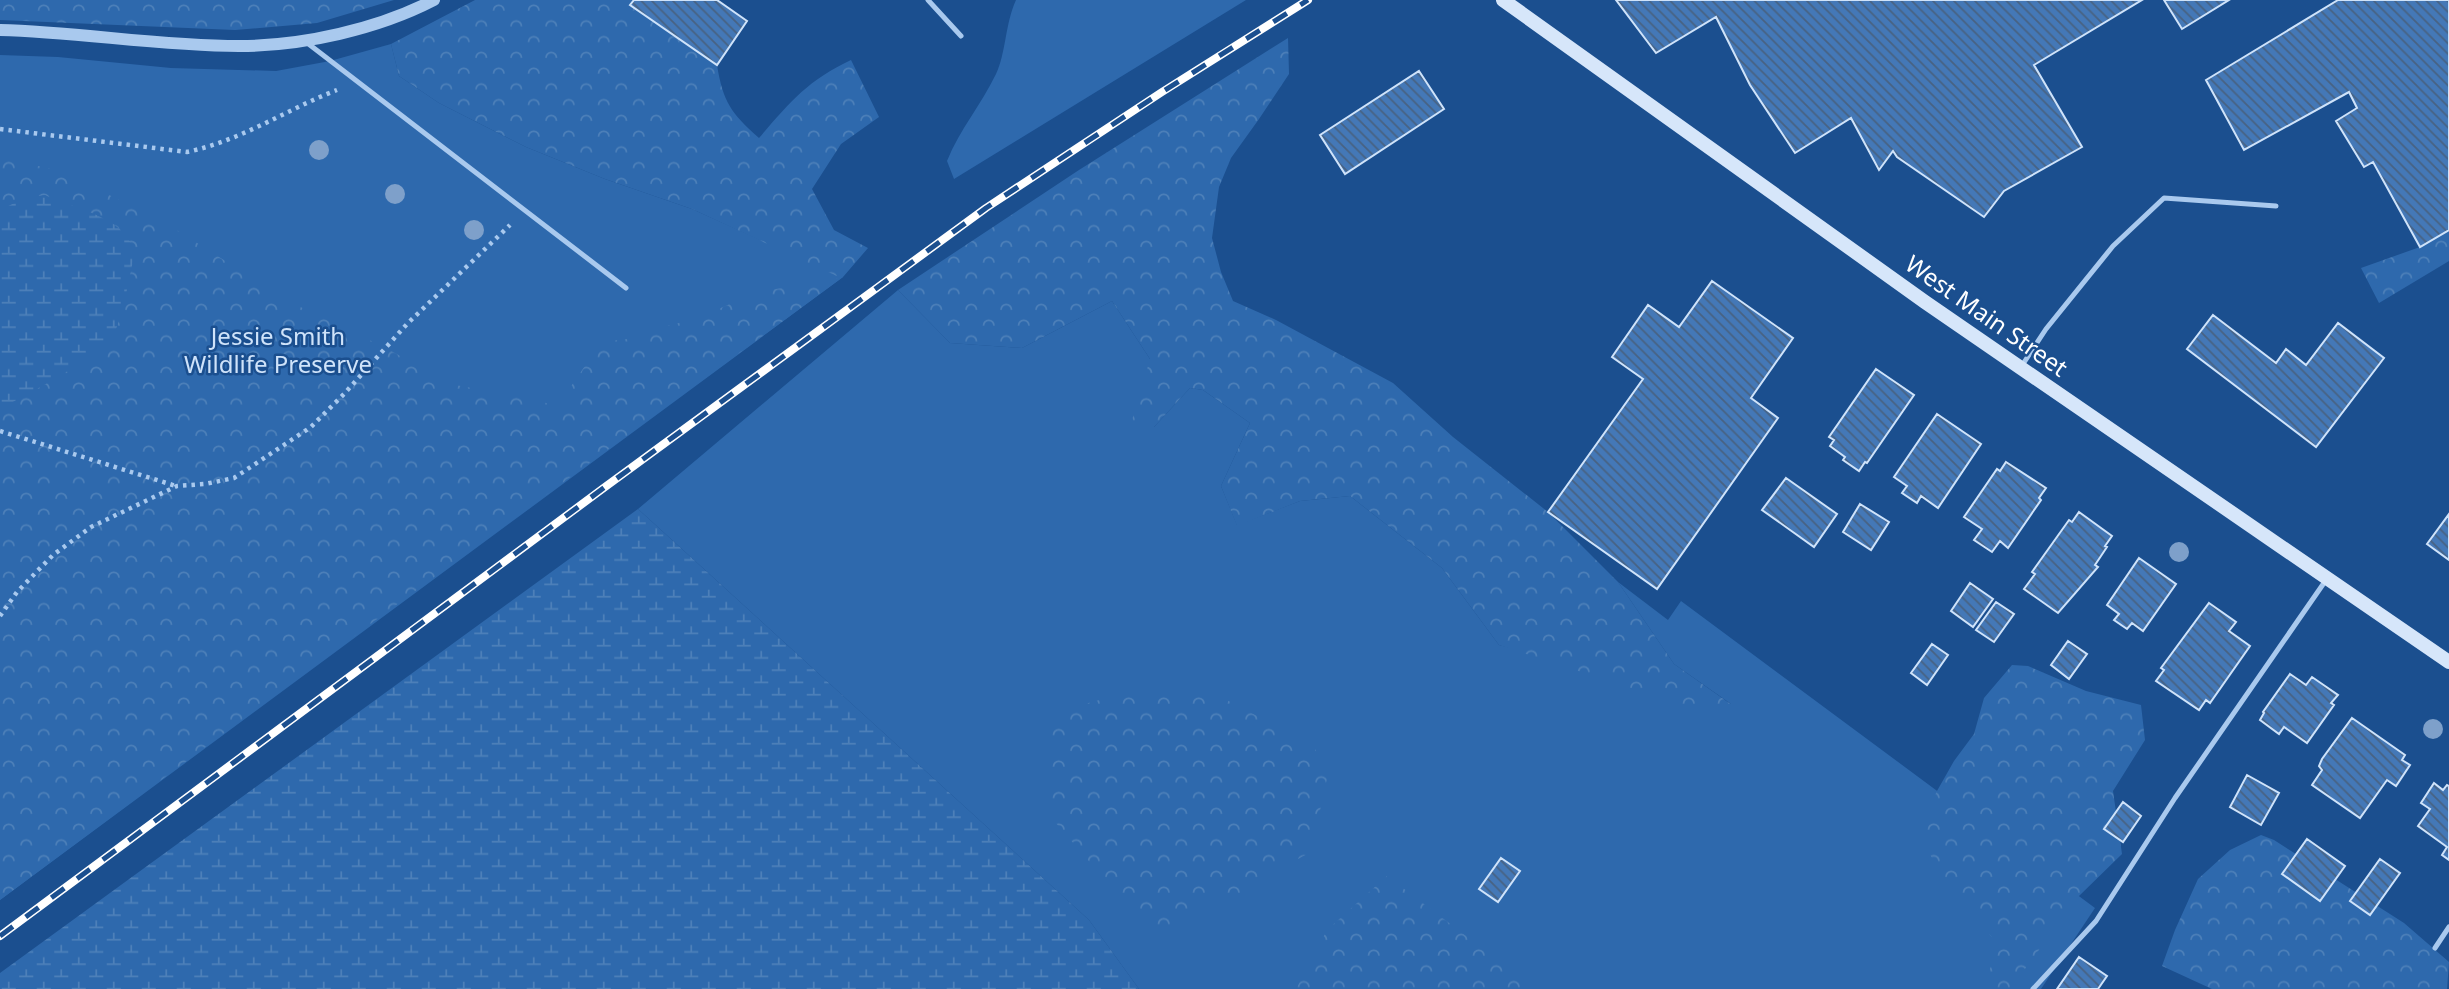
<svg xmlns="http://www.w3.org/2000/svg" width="2449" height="989" viewBox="0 0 2449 989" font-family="'Noto Sans',sans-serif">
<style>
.green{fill:#2e69ad}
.forest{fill:url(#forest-crowns)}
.wetland{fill:url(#wetland-marsh)}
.building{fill:url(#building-back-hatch);stroke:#cfe3fa;stroke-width:2}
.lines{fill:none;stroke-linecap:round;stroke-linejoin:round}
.path{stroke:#a9c9ee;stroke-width:4.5;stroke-dasharray:3.5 5;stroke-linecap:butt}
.service{stroke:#a9c9ee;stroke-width:5}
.tertiary{stroke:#a9c9ee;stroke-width:12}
.secondary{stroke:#d6e6fa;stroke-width:14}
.rail-casing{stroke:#fff;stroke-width:8}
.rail{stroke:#1b4f8f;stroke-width:5;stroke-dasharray:16;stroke-linecap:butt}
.tree{fill:#7ea0ca}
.labels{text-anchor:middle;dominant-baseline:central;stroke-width:5;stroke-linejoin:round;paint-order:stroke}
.street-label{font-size:24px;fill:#fff;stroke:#1b4f8f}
.park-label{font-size:24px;fill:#cfe3fa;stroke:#1b4f8f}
</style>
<defs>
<pattern id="forest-crowns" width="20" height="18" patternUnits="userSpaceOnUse" patternTransform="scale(1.75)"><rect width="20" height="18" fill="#2e69ad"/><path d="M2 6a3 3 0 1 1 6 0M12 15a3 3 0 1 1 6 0" fill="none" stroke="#4d80b9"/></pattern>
<pattern id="wetland-marsh" width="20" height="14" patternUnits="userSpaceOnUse" patternTransform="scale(1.75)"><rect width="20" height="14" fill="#2e69ad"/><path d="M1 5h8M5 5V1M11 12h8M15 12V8" fill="none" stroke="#4d80b9"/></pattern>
<pattern id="building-back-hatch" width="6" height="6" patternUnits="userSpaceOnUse" patternTransform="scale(1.75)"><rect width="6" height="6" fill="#4478b7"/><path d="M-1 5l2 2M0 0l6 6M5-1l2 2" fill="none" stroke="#486282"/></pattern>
</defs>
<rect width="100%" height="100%" fill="#1b4f8f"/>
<path class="green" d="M1016 0H1246L954 179 947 161C960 129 981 105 996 74 1006 53 1005 24 1016 0Z
M391 44 399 76 439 103 526 147 605 179 692 209 843 277 0 900V55L58 57 171 68 276 71 330 61Z
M898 290 950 343 1022 348 1112 301 1150 359 1154 427 1190 388 1203 390 1250 423 1221 486 1237 525 1300 501 1350 496 1442 568 1499 645 1731 704 1674 664 1618 582 1668 620 1681 601 2095 908 2041 989H1139L1089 920 638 509Z"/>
<path class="forest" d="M0 0H394L317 23 235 30 0 20Z
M475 0H634L631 5 717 65C723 102 731 113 759 138 789 103 808 80 851 60L879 117 841 144 812 189 834 230 868 248 843 277 392 608 0 900V158L62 171 172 227 288 301 386 348 450 384 542 401 556 408 587 363 610 341 628 339 651 330 695 319 758 292 841 278 692 209 605 179 526 147 439 103 399 76 391 44Z
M1288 38 1289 74 1259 119 1231 158 1219 187 1212 238 1221 272 1233 301 1276 320 1393 383 1453 437 1548 512 1618 582 1674 664 1732 705H1683L1499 645 1442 568 1350 496 1300 501 1237 526 1221 486 1250 423 1203 390 1190 388 1154 427H1130L1150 359 1112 301 1022 348 950 343 898 290 1079 170Z
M2449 230V261L2379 303 2361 268 2420 247Z
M2012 665 2028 666 2086 691 2141 705 2145 740 2113 791 2122 854 2079 896 2010 989H1983L1991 966 1995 940C1964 908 1942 877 1920 837L1929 808 1937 791 1954 761 1974 734 1984 698Z
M1140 689 1217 695 1313 745 1328 774 1311 852 1265 877 1240 903 1212 900 1157 940 1049 815 1051 733 1081 705Z
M2261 835 2274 840 2404 923 2449 962 2447 989H2212L2162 966 2175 930 2198 879 2230 850Z
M1387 876 1535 988 1537 989H1296L1327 930Z"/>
<path class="wetland" d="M45 195C73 209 139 219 133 261 128 283 122 321 111 340 103 353 18 401 0 408V211C14 202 27 197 45 195Z
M638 509 1089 920 1139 989H0V973Z"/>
<path class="building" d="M634 0H717L747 21 717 65 630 5Z
M1616 0H2142L2034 65 2082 147 2004 191 1984 217 1897 157 1893 151 1879 170 1851 118 1795 153 1750 85 1716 17 1656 53Z
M2164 0H2229L2182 29Z
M2338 0H2449V230L2420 247 2373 162 2364 167 2336 121 2357 108 2349 92 2244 150 2206 80Z
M1419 71 1444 109 1345 174 1320 135Z
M1712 281 1793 338 1751 398 1778 418 1657 589 1548 512 1643 379 1612 357 1648 305 1679 327Z
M2213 315 2276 363 2286 349 2306 365 2338 323 2384 358 2316 447 2187 349Z
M1876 369 1914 395 1867 463 1865 462 1859 471 1843 460 1845 457 1830 446 1834 440 1829 437Z
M1937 414 1981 444 1938 508 1921 496 1917 503 1902 493 1907 486 1894 477Z
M2006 462 2046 488 2039 498 2041 500 2008 548 2000 541 1992 552 1974 540 1982 529 1964 517 1997 469 2000 471Z
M1786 478 1837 514 1814 547 1762 510Z
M1860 504 1889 522 1871 550 1843 532Z
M2079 512 2112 536 2105 546 2107 547 2095 565 2098 567 2058 613 2024 589 2035 574 2032 572 2069 520 2072 522Z
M2449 514V560L2427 544Z
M2139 558 2176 584 2143 631 2132 623 2127 629 2114 620 2119 614 2107 605Z
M1970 583 1993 599 1973 627 1951 611Z
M1996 602 2014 614 1994 642 1976 630Z
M2209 603 2236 622 2229 631 2250 646 2210 703 2206 700 2199 710 2156 681 2164 670 2161 668Z
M2068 641 2087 654 2069 679 2051 665Z
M1932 644 1948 655 1927 685 1911 673Z
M2290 674 2306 685 2312 677 2338 695 2331 703 2334 705 2307 743 2284 727 2279 734 2260 720 2264 713 2263 712Z
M2352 718 2405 755 2402 760 2410 765 2396 786 2387 780 2360 818 2312 785 2322 770 2319 766 2322 759Z
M2247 775 2279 793 2261 825 2230 807Z
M2434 783 2443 790 2447 785 2449 786V860L2442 855 2447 847 2418 826 2430 809 2421 803Z
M2123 802 2141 816 2123 842 2104 829Z
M2307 839 2345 866 2320 901 2282 874Z
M1501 858 1520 871 1498 902 1479 889Z
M2380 859 2400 873 2370 915 2350 901Z
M2079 957 2107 976 2098 989H2057Z"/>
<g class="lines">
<path class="path" d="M0 129 187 152C243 140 285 110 337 90
M0 431 176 486
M0 616 17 592 53 555 91 527 177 486 205 484 234 478 311 427 344 394 407 324 510 225"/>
<path class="service" d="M928 0 961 36
M306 42 626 288
M2021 367 2046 329 2113 246 2164 198 2276 206
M2435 948 2449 927
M2033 989 2096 921 2175 798 2326 580"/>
<path class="tertiary" d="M0 30C80 32 159 46 239 46 303 46 378 29 434 0"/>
<path class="secondary" d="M1503 0 1925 302 2449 662"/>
<defs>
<path id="rail" d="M0 936 605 487 986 208 1162 92 1308 0"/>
</defs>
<use href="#rail" class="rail-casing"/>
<use href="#rail" class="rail"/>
</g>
<g class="tree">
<circle cx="319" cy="150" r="10"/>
<circle cx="395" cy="194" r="10"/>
<circle cx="474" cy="230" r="10"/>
<circle cx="2179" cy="552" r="10"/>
<circle cx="2433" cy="729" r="10"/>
</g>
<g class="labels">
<g class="street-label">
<text transform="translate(1987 315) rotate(35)">West Main Street</text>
</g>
<g class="park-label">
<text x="278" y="335">Jessie Smith<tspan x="278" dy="28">Wildlife Preserve</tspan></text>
</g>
</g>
</svg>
